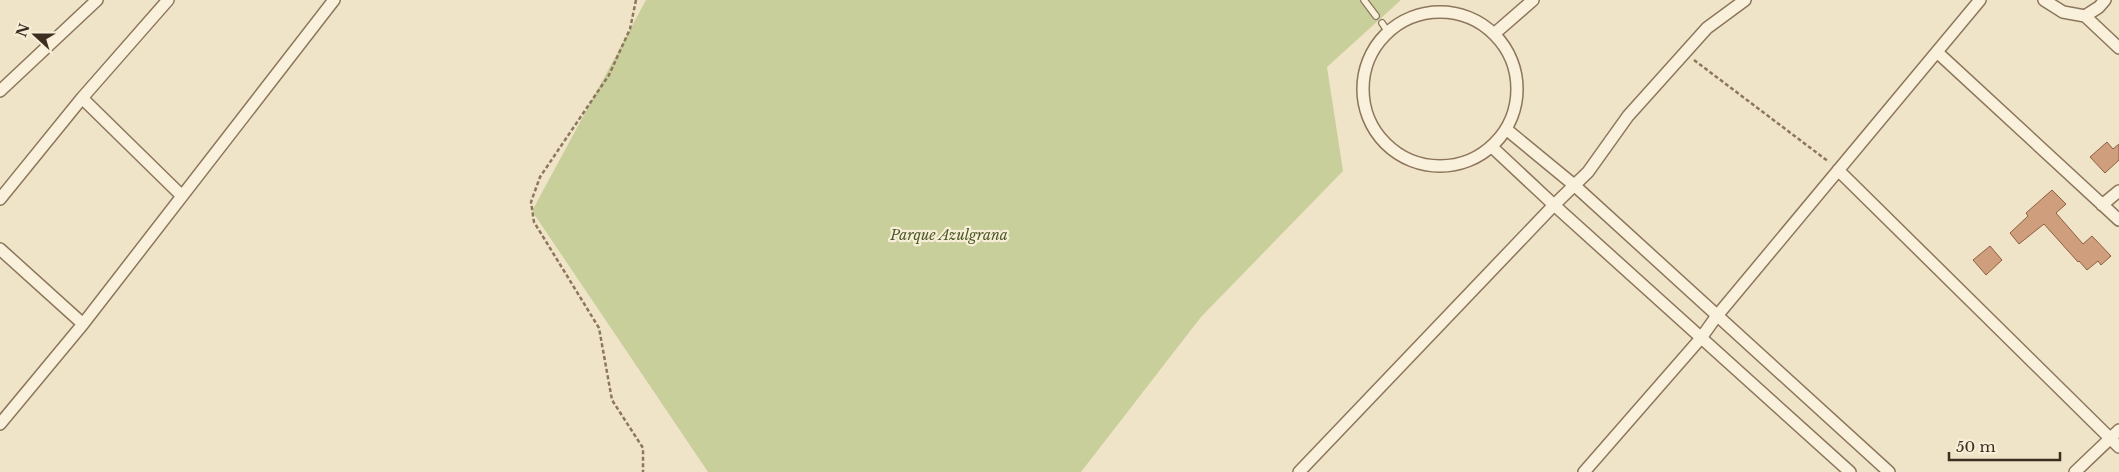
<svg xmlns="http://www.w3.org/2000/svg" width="2119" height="472" viewBox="0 0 2119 472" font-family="'Libre Baskerville',serif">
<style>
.green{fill:#c9cf9b}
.building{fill:#cf9f7d;stroke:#8d5f41}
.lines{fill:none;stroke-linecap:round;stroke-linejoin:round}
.lane-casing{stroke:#8d765c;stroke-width:8}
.street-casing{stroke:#8d765c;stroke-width:14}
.path{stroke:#8d765c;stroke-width:2.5;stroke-dasharray:4 2.5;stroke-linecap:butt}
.lane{stroke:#faf1dc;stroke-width:5.5}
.street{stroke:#faf1dc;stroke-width:11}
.labels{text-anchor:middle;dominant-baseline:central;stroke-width:4.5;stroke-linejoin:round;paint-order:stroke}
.park-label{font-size:14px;font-style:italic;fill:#4d5a26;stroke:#f7eed8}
</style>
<rect width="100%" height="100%" fill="#f0e4c8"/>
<path class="green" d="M646 0H1401L1327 67 1343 171 1201 317 1081 472H708L532 211Z"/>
<path class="building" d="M2107 142 2113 149 2119 144V160L2105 173 2090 157Z
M2052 190 2066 204 2056 213 2083 244 2092 236 2111 256 2101 265 2098 261 2087 270 2079 261 2078 262 2044 224 2019 244 2010 233 2028 216 2026 213Z
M1990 246 2002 260 1986 275 1973 260Z"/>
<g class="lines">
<defs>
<path id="lane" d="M1364 0 1376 16
M1382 23 1388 32"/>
<path id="street" d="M2044 0 2063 12 2085 16 2099 7 2105 0
M1363 89a77 77 0 1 1 154 0a77 77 0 1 1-154 0Z
M2085 16 2119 48
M1494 34 1533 0
M1937 52 2119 220
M0 91 97 0
M82 98 181 195
M1506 129 1574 185 1889 472
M1492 147 1554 205 1850 472
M1838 170 2119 447
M0 199 82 98 168 0
M2102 205 2119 191
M0 249 83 324
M0 424 83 324 334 0
M1299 472 1554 205 1588 172 1628 116 1707 28 1745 0
M1584 472 1701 338 1716 317 1980 0
M2075 472 2119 430"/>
</defs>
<use href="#lane" class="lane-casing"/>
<use href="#street" class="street-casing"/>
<path class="path" d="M636 0 630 29 609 75 540 177 531 202 534 222 599 328 612 400 643 448V472
M1694 60 1829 162"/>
<use href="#lane" class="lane"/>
<use href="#street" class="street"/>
</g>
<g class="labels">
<g class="park-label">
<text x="949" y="235">Parque Azulgrana</text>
</g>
</g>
<g transform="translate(35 35) rotate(291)" stroke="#f7eed8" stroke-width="4" paint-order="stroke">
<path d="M0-4L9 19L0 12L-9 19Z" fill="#3d2e20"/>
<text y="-8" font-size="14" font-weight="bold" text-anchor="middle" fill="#3d2e20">N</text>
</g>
<path d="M1949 452v8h111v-8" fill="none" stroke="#3d2e20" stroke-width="2.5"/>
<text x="1956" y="452" font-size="15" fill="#3d2e20" stroke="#f7eed8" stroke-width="4" paint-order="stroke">50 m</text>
</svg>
